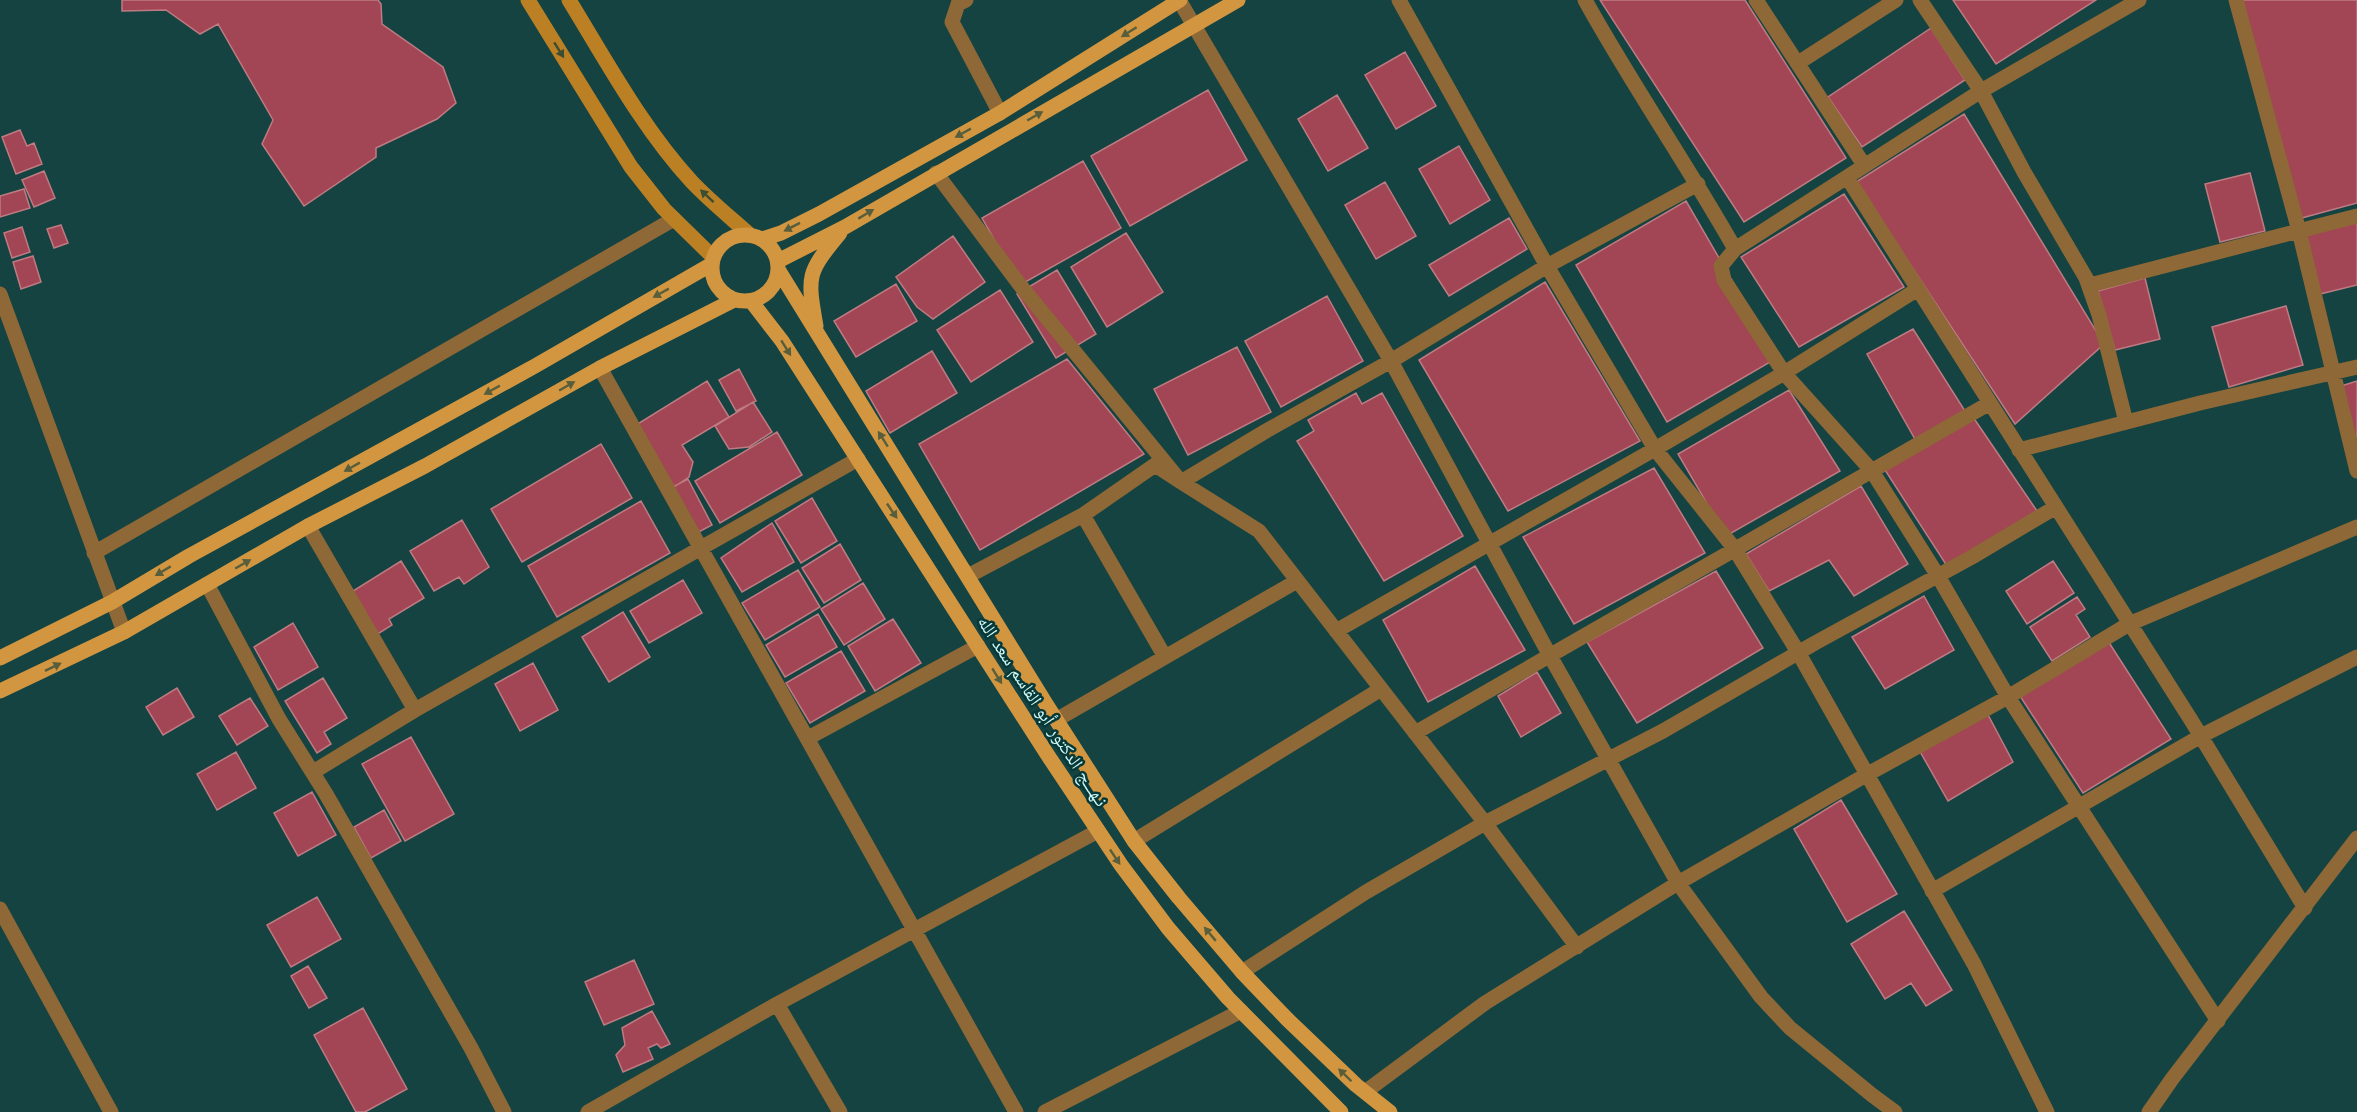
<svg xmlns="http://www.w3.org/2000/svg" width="2357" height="1112" viewBox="0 0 2357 1112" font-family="'Work Sans','Noto Naskh Arabic',sans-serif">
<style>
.building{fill:#a24554;stroke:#be7b82;stroke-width:1.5}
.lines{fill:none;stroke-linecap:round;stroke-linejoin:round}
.street{stroke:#8e6836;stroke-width:15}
.secondary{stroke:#bb7f24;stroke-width:15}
.primary{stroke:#d39640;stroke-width:15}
.oneway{fill:#585e3b}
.oneway2{fill:#3c4e32}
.labels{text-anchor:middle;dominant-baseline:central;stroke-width:5;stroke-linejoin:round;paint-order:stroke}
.street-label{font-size:18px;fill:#d0f8f6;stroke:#063938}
</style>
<rect width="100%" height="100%" fill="#144342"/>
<path class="building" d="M122 0H378L381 4 382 24 443 67 456 103 437 119 376 148V157L304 206 262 144 273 120 218 24 200 34 166 10 122 11Z
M1600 0H1745L1846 158 1744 222Z
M1953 0H2096L1996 64Z
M2240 0H2357V203L2298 219Z
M1931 28 1965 80 1862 147 1828 97Z
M1405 52 1436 106 1396 129 1365 75Z
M1208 90 1247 160 1130 226 1091 156Z
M1337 95 1368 148 1328 171 1298 119Z
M1964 114 2104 344 2015 424 1856 182Z
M20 130 27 146 34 143 42 164 16 174 2 137Z
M1459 146 1490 200 1450 224 1419 169Z
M1083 161 1121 228 1020 285 982 218Z
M44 171 55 198 34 207 22 180Z
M2250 173 2265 231 2220 242 2205 184Z
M1385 182 1416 236 1376 259 1345 205Z
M24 189 30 208 0 217V196Z
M1844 194 1904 287 1799 347 1741 257Z
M1686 201 1777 358 1667 422 1576 265Z
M1509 218 1527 249 1449 296 1429 265Z
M2357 221V285L2320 294 2304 235Z
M61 225 68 243 54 248 47 229Z
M22 227 30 252 12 258 4 233Z
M1126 233 1163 292 1107 327 1071 267Z
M953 236 985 282 933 319 917 307 896 277Z
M33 256 41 282 21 289 13 262Z
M1057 270 1096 334 1056 358 1017 294Z
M2145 278 2160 339 2115 350 2098 291Z
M1545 282 1640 441 1508 511 1419 360Z
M896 284 917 321 856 357 834 321Z
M1000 290 1033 342 971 382 937 330Z
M1327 296 1363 361 1281 407 1245 341Z
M2286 306 2303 365 2229 387 2212 327Z
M1913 329 1965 411 1916 441 1867 354Z
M1237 347 1271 412 1188 455 1154 389Z
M932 351 957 393 890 433 866 391Z
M1067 359 1144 454 980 550 919 444Z
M739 369 756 401 736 411 719 380Z
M707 381 729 417 682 445 693 462 689 477 674 487 636 425Z
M2357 381V449L2341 386Z
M1789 390 1840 471 1726 536 1678 454Z
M1356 393 1362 404 1382 393 1463 536 1384 581 1297 441 1314 431 1308 420Z
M753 402 772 432 749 447 729 449 715 426Z
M1973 417 2037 511 1947 566 1885 470Z
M777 432 802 475 720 523 695 481Z
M601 444 632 498 522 562 491 509Z
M1654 468 1705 553 1574 624 1523 537Z
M688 479 712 525 693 535 669 489Z
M1861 486 1908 564 1854 596 1829 560 1769 591 1746 554Z
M812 498 837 541 801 563 775 521Z
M641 501 670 553 557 617 528 566Z
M462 520 489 567 464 584 459 577 434 591 410 551Z
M772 523 794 562 742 592 721 558Z
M840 544 861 580 824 603 802 568Z
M401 561 424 598 389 619 392 625 373 637 353 591Z
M2053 561 2074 593 2027 624 2006 591Z
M1475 566 1525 650 1428 702 1383 620Z
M798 570 820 607 765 640 742 603Z
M1716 571 1763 648 1637 723 1587 642Z
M683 580 702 613 649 643 630 611Z
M863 583 885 619 844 645 821 609Z
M1924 596 1954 650 1885 689 1852 637Z
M2077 597 2085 609 2076 615 2090 637 2052 661 2030 627Z
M623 612 650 657 609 682 582 637Z
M818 614 837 647 785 677 766 645Z
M893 619 921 663 875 691 848 646Z
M293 623 318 667 278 690 254 647Z
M2108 641 2171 739 2083 793 2020 696Z
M841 651 865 691 810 723 786 683Z
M533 663 558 710 520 731 495 684Z
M1537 672 1561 713 1521 737 1498 696Z
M323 678 347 718 324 732 331 744 317 753 285 701Z
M177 688 194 717 163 735 146 707Z
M250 698 268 726 237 745 219 716Z
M1986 711 2013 762 1948 801 1918 748Z
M411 737 454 814 405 841 362 764Z
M236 752 256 788 217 810 197 774Z
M312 792 336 835 298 856 274 813Z
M1841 800 1897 894 1847 922 1794 829Z
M384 810 401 841 371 858 354 827Z
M317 897 341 939 291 967 267 925Z
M1904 911 1952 990 1926 1006 1911 983 1885 999 1851 944Z
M634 960 654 1004 604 1025 585 982Z
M308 966 327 998 309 1008 291 976Z
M363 1008 407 1089 365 1112H356L314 1035Z
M652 1011 670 1044 661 1048 657 1044 648 1048 653 1059 623 1072 616 1055 625 1045 622 1028Z"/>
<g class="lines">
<path class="street" d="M966 0 958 4 952 22 1000 113
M1179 0 1391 361 1549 654 1678 883 1485 1003 1365 1092
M1399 0 1547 266 1655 449 1734 548 1798 652 1974 964 2047 1112
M1585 0C1632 85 1687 164 1735 249L1981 91 2139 0
M1756 0 1864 165
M1920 0 1981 91 2024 172 2086 278 2099 315 2126 422
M2236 0 2299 231 2357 471
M1798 63 1896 0
M936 173 1020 285 1181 482 1259 531 1485 823 1577 947
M1847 177 2191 720 2305 908
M1735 249 1721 266 1724 280 1784 373 1872 471 1938 576 2008 697 2218 1021
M2090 285 2357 216
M0 294 124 632
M600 368 1016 1112
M2019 450 2200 403 2357 367
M1083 515 1165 657
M308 526 415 710
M94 553 674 219
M968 576 1083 515 1155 465 1181 482 1266 431 1391 361 1547 266 1698 184
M207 584 279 719 326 794 471 1048 504 1112
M1336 631 1655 449 1784 373 1918 289
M1056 720 1297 581
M1415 733 1990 403
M808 738 978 646
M313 772 415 710 858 459
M1134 841 1381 689
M1932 891 2201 736 2357 657
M0 909 111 1112
M1242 972 1366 892 1485 823 1663 731 1815 643 1972 557 2056 507
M777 1004 840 1112
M588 1112 777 1004 1098 831
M1045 1112 1241 1011
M1895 1112 1872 1095 1790 1028 1761 997 1678 883 1866 775 2008 697 2129 624 2357 527
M2149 1112 2172 1079 2357 838"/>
<path class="secondary" d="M528 0 631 167 664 209 713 257
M569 0C607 62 643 129 692 182 710 201 731 218 750 235"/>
<path class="primary" d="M712 268a33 33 0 1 1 66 0a33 33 0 1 1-66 0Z
M762 239 781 233 819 214 1000 113 1180 0
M778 261 845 227 1238 0
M779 271 1046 704 1134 841 1179 898 1242 972 1287 1019 1356 1085 1390 1112
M751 301 782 341 1047 754 1121 865 1168 928 1228 998 1341 1112
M816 326C807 275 807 273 840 233
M0 658 112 602 189 556 535 366 712 264
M0 691 124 632 308 526 425 466 600 368 734 300"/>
</g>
<defs><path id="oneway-solid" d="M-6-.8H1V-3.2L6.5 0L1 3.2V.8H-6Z" transform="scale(1.5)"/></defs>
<g class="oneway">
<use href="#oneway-solid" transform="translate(1129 32) rotate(148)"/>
<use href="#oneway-solid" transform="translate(1035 116) rotate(-30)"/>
<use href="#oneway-solid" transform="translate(963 133) rotate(151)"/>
<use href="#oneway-solid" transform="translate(866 214) rotate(-31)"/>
<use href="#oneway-solid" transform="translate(792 227) rotate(153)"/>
<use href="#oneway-solid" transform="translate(661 293) rotate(151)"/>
<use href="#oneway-solid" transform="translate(786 348) rotate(58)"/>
<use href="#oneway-solid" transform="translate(567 386) rotate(-30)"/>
<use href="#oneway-solid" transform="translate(492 390) rotate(151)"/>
<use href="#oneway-solid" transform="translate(883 439) rotate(-122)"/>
<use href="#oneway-solid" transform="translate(352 467) rotate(151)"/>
<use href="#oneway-solid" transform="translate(892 511) rotate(56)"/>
<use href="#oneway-solid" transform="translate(243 564) rotate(-30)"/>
<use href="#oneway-solid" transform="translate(163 571) rotate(149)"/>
<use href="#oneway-solid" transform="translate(53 667) rotate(-26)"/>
<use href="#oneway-solid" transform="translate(997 676) rotate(58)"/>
<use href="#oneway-solid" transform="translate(1115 857) rotate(56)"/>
<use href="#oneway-solid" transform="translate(1210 934) rotate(-130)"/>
<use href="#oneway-solid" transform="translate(1345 1075) rotate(-136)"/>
</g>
<g class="oneway2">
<use href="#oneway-solid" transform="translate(559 50) rotate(58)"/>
<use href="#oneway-solid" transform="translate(707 196) rotate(-137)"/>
</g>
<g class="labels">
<g class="street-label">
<text transform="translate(1043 711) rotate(57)">نـهـــج الدكتور أبو القاسم سعد الله</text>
</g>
</g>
</svg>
